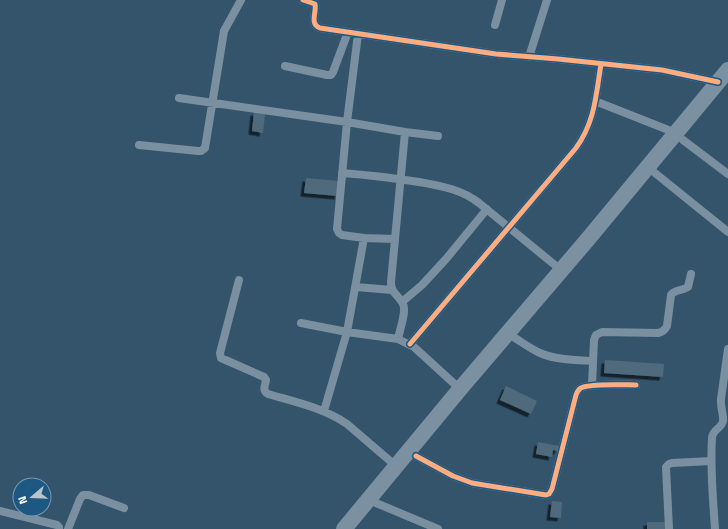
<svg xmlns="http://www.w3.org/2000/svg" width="728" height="529" viewBox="0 0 728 529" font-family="'Titillium Web',sans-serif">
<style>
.building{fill:#506a7c;filter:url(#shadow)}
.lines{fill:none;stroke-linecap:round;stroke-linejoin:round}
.street{stroke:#7a90a1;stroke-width:8}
.highway{stroke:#7b90a1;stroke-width:16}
.cycleway-casing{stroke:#1d5882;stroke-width:8}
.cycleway{stroke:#ffac80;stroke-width:5}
</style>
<defs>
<filter id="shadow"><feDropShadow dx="-3.5" dy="3.5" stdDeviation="0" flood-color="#0009"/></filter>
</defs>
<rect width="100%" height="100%" fill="#34546b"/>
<path class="building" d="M254 112 265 114 263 133 252 131Z
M306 178 339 181 338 196 304 193Z
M605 360 664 364 663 377 604 373Z
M506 386 537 401 531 414 500 400Z
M538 442 559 446 558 451 553 450 552 457 536 454Z
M552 501 562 502 561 518 550 517Z
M647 522H666V529H647Z"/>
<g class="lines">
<path class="street" d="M303 0 315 4C317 12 309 24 320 28L496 54 558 59 662 70 718 82
M495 25 502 0
M358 34 347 122 337 229 339 233 342 235 364 238 395 239
M529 57 547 0
M285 66 327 75H331L333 72 348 32
M179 98 347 122 405 132 438 136
M595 101 676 133
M683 140 728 174
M139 145 198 151H201L205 148 224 31 241 0
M342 173C368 175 393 178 419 182 441 186 461 189 479 203L561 270
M655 173 728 232
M239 280 220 353 221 358 264 377 266 380C265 386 262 391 268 394 295 402 324 408 347 424L396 466
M356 287 392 290
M402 302 422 285 446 259 487 209
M301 323 347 332 398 339 414 347 460 389
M515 338C523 343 531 349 540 353 556 360 576 360 593 361
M398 339C399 332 407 311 403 304 399 295 391 294 391 282L405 132
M410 344 576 148C595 122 596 95 601 64
M592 385 594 340 596 335 602 332 658 333C663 332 665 330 667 326L671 295C675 289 683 291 688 287L691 274
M324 411 347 332 364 238
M416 456 453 476 472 483 546 495 549 494 552 489 576 395C577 392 579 389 581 388 589 383 626 385 636 385
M376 503 438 529
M0 511 57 525 59 527V529
M68 529 80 499 83 495H89L124 508
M669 529 666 467 669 464 672 463 711 461
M715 529C713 499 710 468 712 438 712 430 722 428 723 421 724 416 720 406 721 399L728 349"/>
<path class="highway" d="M344 529 460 389 588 239 728 70"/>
<defs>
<path id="cycleway" d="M303 0 315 4C317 12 309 24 320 28L496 54 558 59 662 70 718 82
M410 344 576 148C595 122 596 95 601 64
M416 456 453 476 472 483 546 495 549 494 552 489 576 395C577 392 579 389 581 388 589 383 626 385 636 385"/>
</defs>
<use href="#cycleway" class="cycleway-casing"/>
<use href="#cycleway" class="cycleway"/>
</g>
<g transform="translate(32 497) rotate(251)"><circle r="19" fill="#1d5882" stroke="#779bb4"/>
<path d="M0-3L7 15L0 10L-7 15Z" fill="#b8c3cb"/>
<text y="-6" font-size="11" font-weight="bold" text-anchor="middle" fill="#ffffff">N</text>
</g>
</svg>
